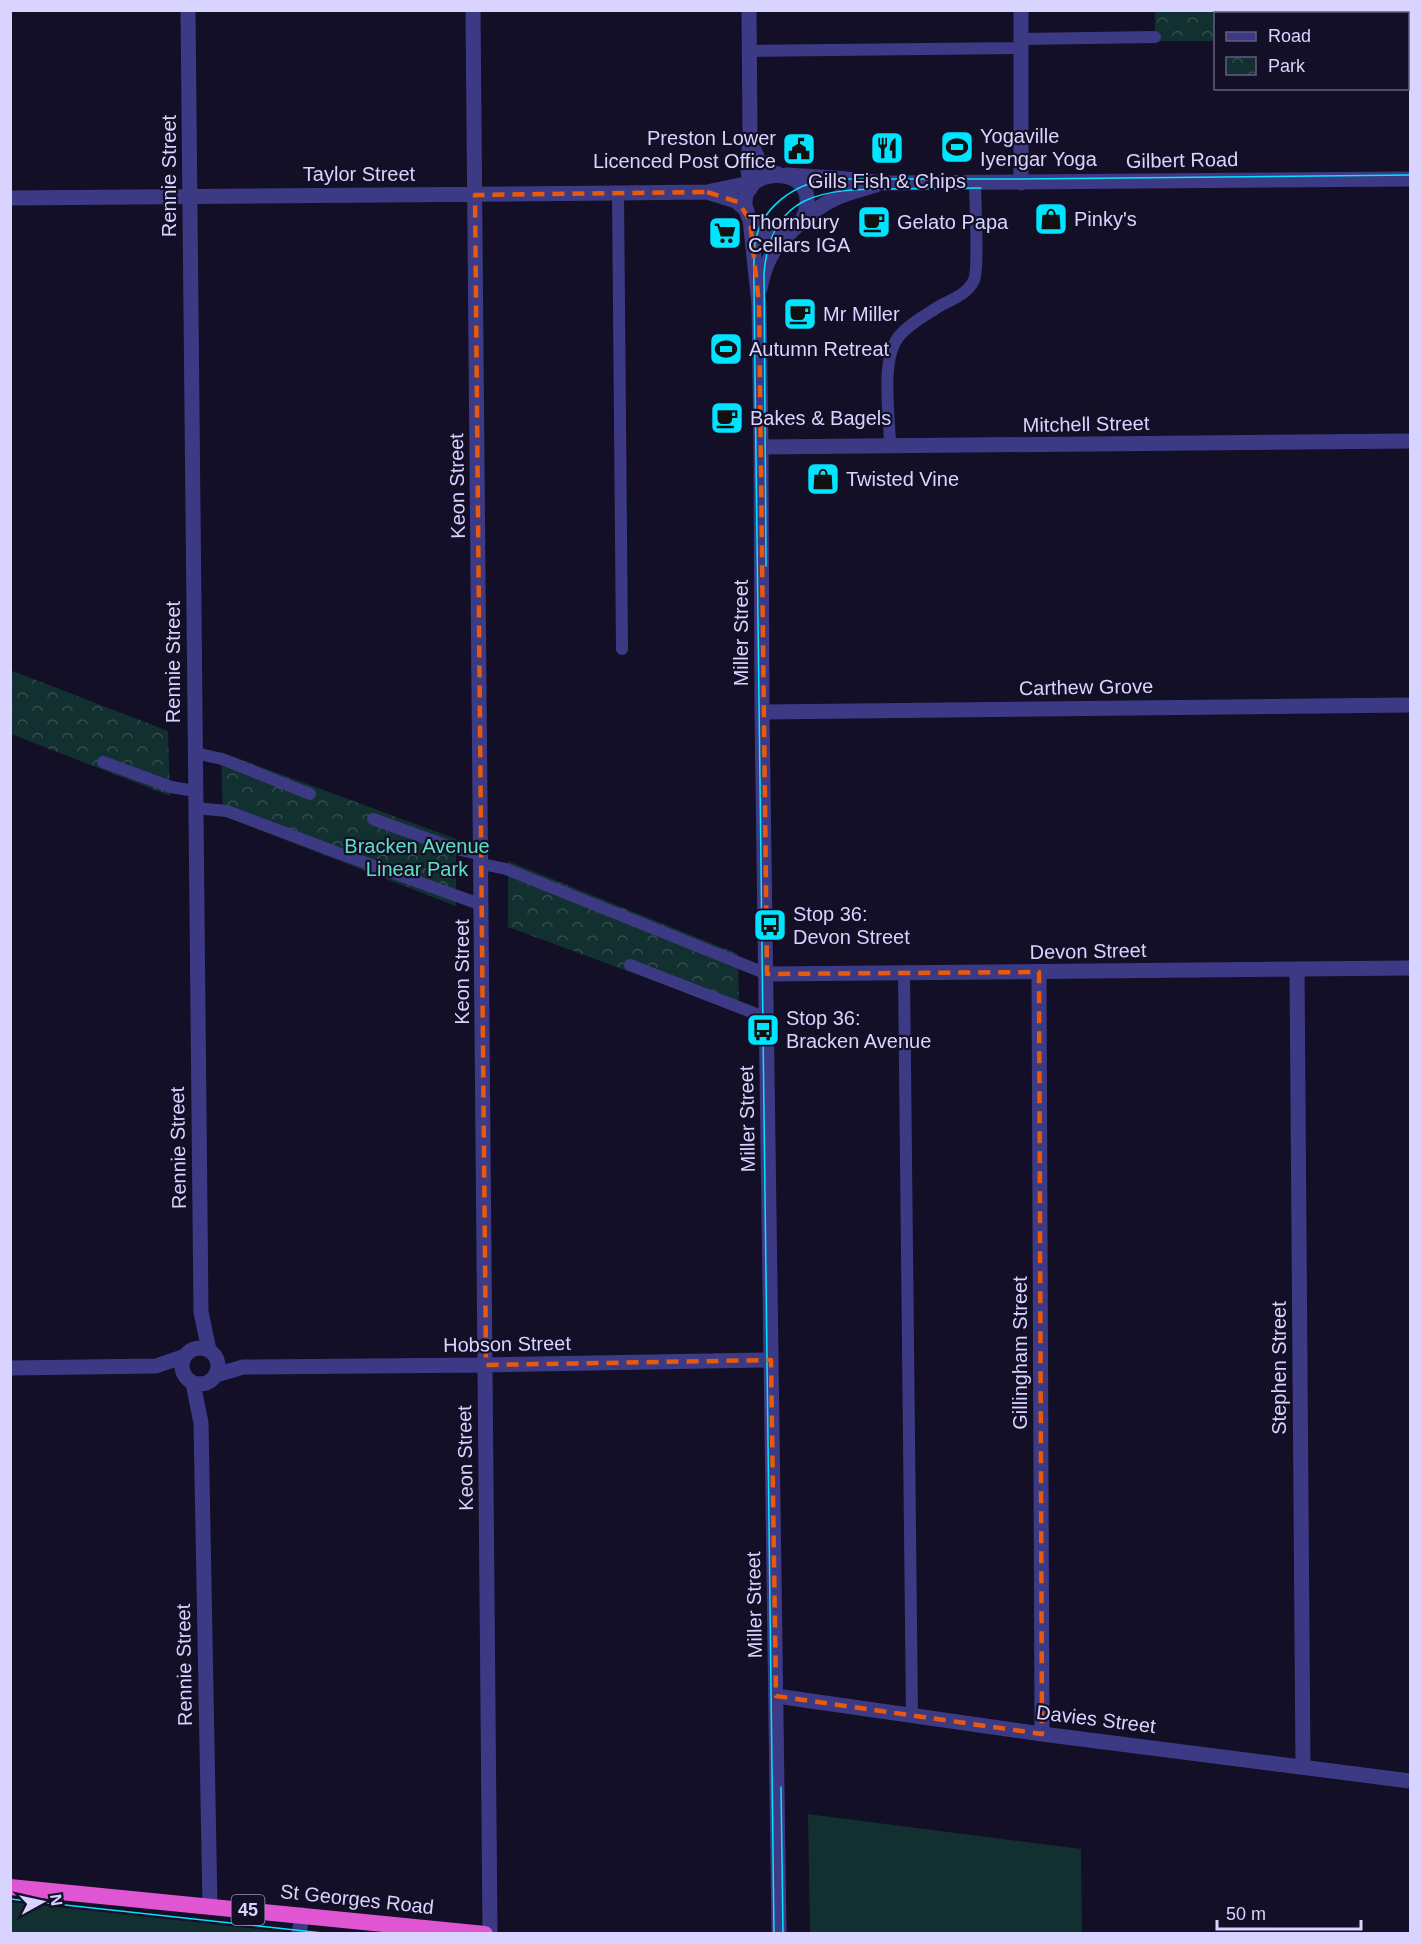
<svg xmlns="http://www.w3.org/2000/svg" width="1421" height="1944" viewBox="0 0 1421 1944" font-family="Helvetica,sans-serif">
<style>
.grass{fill:#12302f}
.park{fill:url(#park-crowns)}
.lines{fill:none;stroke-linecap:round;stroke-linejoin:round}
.service{stroke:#3d3a85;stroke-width:12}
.minor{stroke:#3d3a85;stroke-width:15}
.tertiary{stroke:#3d3a85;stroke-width:15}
.trunk{stroke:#e055d1;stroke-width:16}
.tram{stroke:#00e5ff;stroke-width:1.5}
.marked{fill:none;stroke:#e8590c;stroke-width:4.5;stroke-dasharray:12 8;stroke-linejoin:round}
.labels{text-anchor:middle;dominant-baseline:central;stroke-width:4.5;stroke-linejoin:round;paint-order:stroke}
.shield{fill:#130f26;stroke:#9e99be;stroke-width:1.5}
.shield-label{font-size:18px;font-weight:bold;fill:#d9d4ff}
.poi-label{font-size:20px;fill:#d9d4ff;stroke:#130f26;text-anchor:start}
.street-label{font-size:20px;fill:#d9d4ff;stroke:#130f26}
.park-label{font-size:20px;fill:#5fe0c0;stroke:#130f26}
</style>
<defs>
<pattern id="park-crowns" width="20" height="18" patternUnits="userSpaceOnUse" patternTransform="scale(1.5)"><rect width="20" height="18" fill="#12302f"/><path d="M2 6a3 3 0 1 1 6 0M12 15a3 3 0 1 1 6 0" fill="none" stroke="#344d4e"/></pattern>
</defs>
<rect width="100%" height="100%" fill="#130f26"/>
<path class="grass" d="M808 1814 1081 1849 1082 1933H810Z
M11 1902 249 1928 285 1932V1934L11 1933Z"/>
<path class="park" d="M1385 10V13L1216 14 1215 41H1155V11Z
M10 670 168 731 170 796 11 734Z
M221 752 456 839V906L223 816Z
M508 861 738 954 739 1012 508 927Z"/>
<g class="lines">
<path class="service" d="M1021 39 1155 37
M1408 46H1410
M749 51 1021 48
M618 193 622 649
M890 446C890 417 879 356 901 334 911 323 926 315 938 307 952 299 967 295 974 280 979 269 975 200 975 183
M195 753 222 759 310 794
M103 762 171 787 195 791
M195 808 227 811 341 854 482 905
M373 819 456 849 482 855
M482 864 506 869 767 974
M630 965 767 1018
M904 973 912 1716"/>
<path class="minor" d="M188 10 201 1312 209 1350
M473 10 490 1934
M749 10 750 133 748 171 751 187
M1021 10V183
M752 145 762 168 778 174
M707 192 736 201 747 211
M10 198 618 193 707 192 740 185 750 189
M761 447 1410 441
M762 712 1410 705
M1297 969 1303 1767
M1039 972 1042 1734
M767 974 1410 968
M182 1366a18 18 0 1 1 36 0a18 18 0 1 1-36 0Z
M10 1368 156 1366 185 1356
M216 1375 243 1367 486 1365 771 1360
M193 1383 201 1423 210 1906
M776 1696 1042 1734 1410 1781
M299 1934 302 1915"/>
<path class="tertiary" d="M786 175 836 178 884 183 1410 179
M750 220C765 241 797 239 805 213 823 159 722 165 750 220L759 304 761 447 762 712 779 1934
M802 222C826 198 845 194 876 185
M760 289C764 266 773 246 791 232"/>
<path class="trunk" d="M10 1887 485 1934"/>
<path class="tram" d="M766 566 764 273C771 193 823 189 890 189 920 188 951 188 981 188
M781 1787 783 1934
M10 1899 332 1934
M774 1934 754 291C754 276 753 259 755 243 761 207 794 184 829 179H1021L1410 175"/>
</g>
<path class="marked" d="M707 192 738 202 750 220 759 304 767 974 1039 972 1042 1734 776 1696 771 1360 486 1365 475 195Z"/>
<defs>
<symbol id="stadium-square" viewBox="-11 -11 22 22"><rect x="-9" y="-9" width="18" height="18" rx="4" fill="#00e5ff" stroke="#130f26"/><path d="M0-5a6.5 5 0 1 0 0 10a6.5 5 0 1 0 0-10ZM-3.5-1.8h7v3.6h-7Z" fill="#111"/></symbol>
<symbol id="restaurant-square" viewBox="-11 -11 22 22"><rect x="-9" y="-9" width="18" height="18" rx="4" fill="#00e5ff" stroke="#130f26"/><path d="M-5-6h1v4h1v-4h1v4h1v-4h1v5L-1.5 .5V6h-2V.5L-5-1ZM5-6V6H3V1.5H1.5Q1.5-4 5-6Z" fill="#111"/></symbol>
<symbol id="civic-square" viewBox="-11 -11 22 22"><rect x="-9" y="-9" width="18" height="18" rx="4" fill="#00e5ff" stroke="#130f26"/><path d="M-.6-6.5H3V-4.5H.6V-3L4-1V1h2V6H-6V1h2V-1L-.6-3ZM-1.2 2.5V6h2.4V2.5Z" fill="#111"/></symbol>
<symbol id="shop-square" viewBox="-11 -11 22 22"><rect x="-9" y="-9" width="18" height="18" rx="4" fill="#00e5ff" stroke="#130f26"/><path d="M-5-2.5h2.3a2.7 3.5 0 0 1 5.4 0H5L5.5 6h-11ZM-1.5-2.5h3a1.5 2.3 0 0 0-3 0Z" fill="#111"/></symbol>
<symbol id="cafe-square" viewBox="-11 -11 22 22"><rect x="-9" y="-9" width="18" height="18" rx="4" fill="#00e5ff" stroke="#130f26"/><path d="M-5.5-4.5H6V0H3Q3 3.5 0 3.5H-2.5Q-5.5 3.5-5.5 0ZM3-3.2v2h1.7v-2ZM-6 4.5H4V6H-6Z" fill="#111"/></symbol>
<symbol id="supermarket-square" viewBox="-11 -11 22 22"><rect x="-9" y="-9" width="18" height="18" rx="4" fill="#00e5ff" stroke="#130f26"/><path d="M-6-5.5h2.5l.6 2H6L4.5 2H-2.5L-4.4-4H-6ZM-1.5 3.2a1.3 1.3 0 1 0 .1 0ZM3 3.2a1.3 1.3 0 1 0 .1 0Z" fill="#111"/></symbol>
<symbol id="bus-square" viewBox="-11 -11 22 22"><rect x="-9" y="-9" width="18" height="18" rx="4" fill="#00e5ff" stroke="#130f26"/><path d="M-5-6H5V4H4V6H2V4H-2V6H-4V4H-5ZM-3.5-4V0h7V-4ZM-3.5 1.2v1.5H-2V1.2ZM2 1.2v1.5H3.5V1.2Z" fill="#111"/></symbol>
</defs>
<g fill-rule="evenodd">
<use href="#stadium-square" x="938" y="128" width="38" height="38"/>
<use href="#restaurant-square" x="868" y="129" width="38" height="38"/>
<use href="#civic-square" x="780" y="130" width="38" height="38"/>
<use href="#shop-square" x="1032" y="200" width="38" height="38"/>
<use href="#cafe-square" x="855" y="203" width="38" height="38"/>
<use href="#supermarket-square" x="706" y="214" width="38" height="38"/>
<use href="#cafe-square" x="781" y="295" width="38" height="38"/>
<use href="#stadium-square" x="707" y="330" width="38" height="38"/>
<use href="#cafe-square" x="708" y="399" width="38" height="38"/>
<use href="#shop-square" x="804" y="460" width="38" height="38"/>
<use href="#bus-square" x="751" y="906" width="38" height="38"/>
<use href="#bus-square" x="744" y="1011" width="38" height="38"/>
</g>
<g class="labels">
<rect class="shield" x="231.5" y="1895" width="33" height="30" rx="4.5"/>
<g class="shield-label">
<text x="248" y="1910">45</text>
</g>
<g class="poi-label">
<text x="980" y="136">Yogaville<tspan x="980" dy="23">Iyengar Yoga</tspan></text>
<text x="776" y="138" text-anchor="end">Preston Lower<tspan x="776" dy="23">Licenced Post Office</tspan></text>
<text x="887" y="181" text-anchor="middle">Gills Fish &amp; Chips</text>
<text x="1074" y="219">Pinky's</text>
<text x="748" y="222">Thornbury<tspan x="748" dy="23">Cellars IGA</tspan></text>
<text x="897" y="222">Gelato Papa</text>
<text x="823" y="314">Mr Miller</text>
<text x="749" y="349">Autumn Retreat</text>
<text x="750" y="418">Bakes &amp; Bagels</text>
<text x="846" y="479">Twisted Vine</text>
<text x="793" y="914">Stop 36:<tspan x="793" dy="23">Devon Street</tspan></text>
<text x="786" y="1018">Stop 36:<tspan x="786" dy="23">Bracken Avenue</tspan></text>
</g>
<g class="street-label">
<text transform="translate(1182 160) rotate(-1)">Gilbert Road</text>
<text x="359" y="174">Taylor Street</text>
<text transform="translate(169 176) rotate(-90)">Rennie Street</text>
<text transform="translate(1086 424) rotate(-1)">Mitchell Street</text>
<text transform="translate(457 486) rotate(-91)">Keon Street</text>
<text transform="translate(741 633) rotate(-90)">Miller Street</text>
<text transform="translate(173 662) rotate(-90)">Rennie Street</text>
<text transform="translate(1086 687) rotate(-1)">Carthew Grove</text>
<text transform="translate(1088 951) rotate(-1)">Devon Street</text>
<text transform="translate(462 972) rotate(-90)">Keon Street</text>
<text transform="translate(747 1119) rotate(-91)">Miller Street</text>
<text transform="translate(178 1148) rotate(-91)">Rennie Street</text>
<text transform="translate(507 1344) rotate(-1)">Hobson Street</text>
<text transform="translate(1020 1353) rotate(-90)">Gillingham Street</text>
<text transform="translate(1279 1368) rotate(-90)">Stephen Street</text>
<text transform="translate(465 1458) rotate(-91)">Keon Street</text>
<text transform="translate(754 1605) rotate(-91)">Miller Street</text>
<text transform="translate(184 1665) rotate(-91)">Rennie Street</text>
<text transform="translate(1096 1719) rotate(7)">Davies Street</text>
<text transform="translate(357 1899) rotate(6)">St Georges Road</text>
</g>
<g class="park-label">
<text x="417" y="846">Bracken Avenue<tspan x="417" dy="23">Linear Park</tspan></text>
</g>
</g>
<rect width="1421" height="1944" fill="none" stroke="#d9d4ff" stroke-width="24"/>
<rect x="1214" y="12" width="195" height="78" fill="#130f26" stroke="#625e7d" stroke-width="1.5"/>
<rect x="1226" y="32" width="30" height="9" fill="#3d3a85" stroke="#625e7d" stroke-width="1.5"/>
<text x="1268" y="42" font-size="18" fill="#d9d4ff">Road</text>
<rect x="1226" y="57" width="30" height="18" fill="url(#park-crowns)" stroke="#625e7d" stroke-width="1.5"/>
<text x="1268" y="72" font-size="18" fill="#d9d4ff">Park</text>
<g transform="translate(42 1902) rotate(82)" stroke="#130f26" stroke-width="4.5" paint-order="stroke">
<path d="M0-4.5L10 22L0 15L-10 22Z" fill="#d9d4ff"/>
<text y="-9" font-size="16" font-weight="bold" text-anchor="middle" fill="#d9d4ff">N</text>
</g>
<path d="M1217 1920v9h144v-9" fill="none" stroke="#d9d4ff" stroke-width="3"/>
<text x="1226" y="1920" font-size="18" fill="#d9d4ff" stroke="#130f26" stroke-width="4.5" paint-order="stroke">50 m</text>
</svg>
